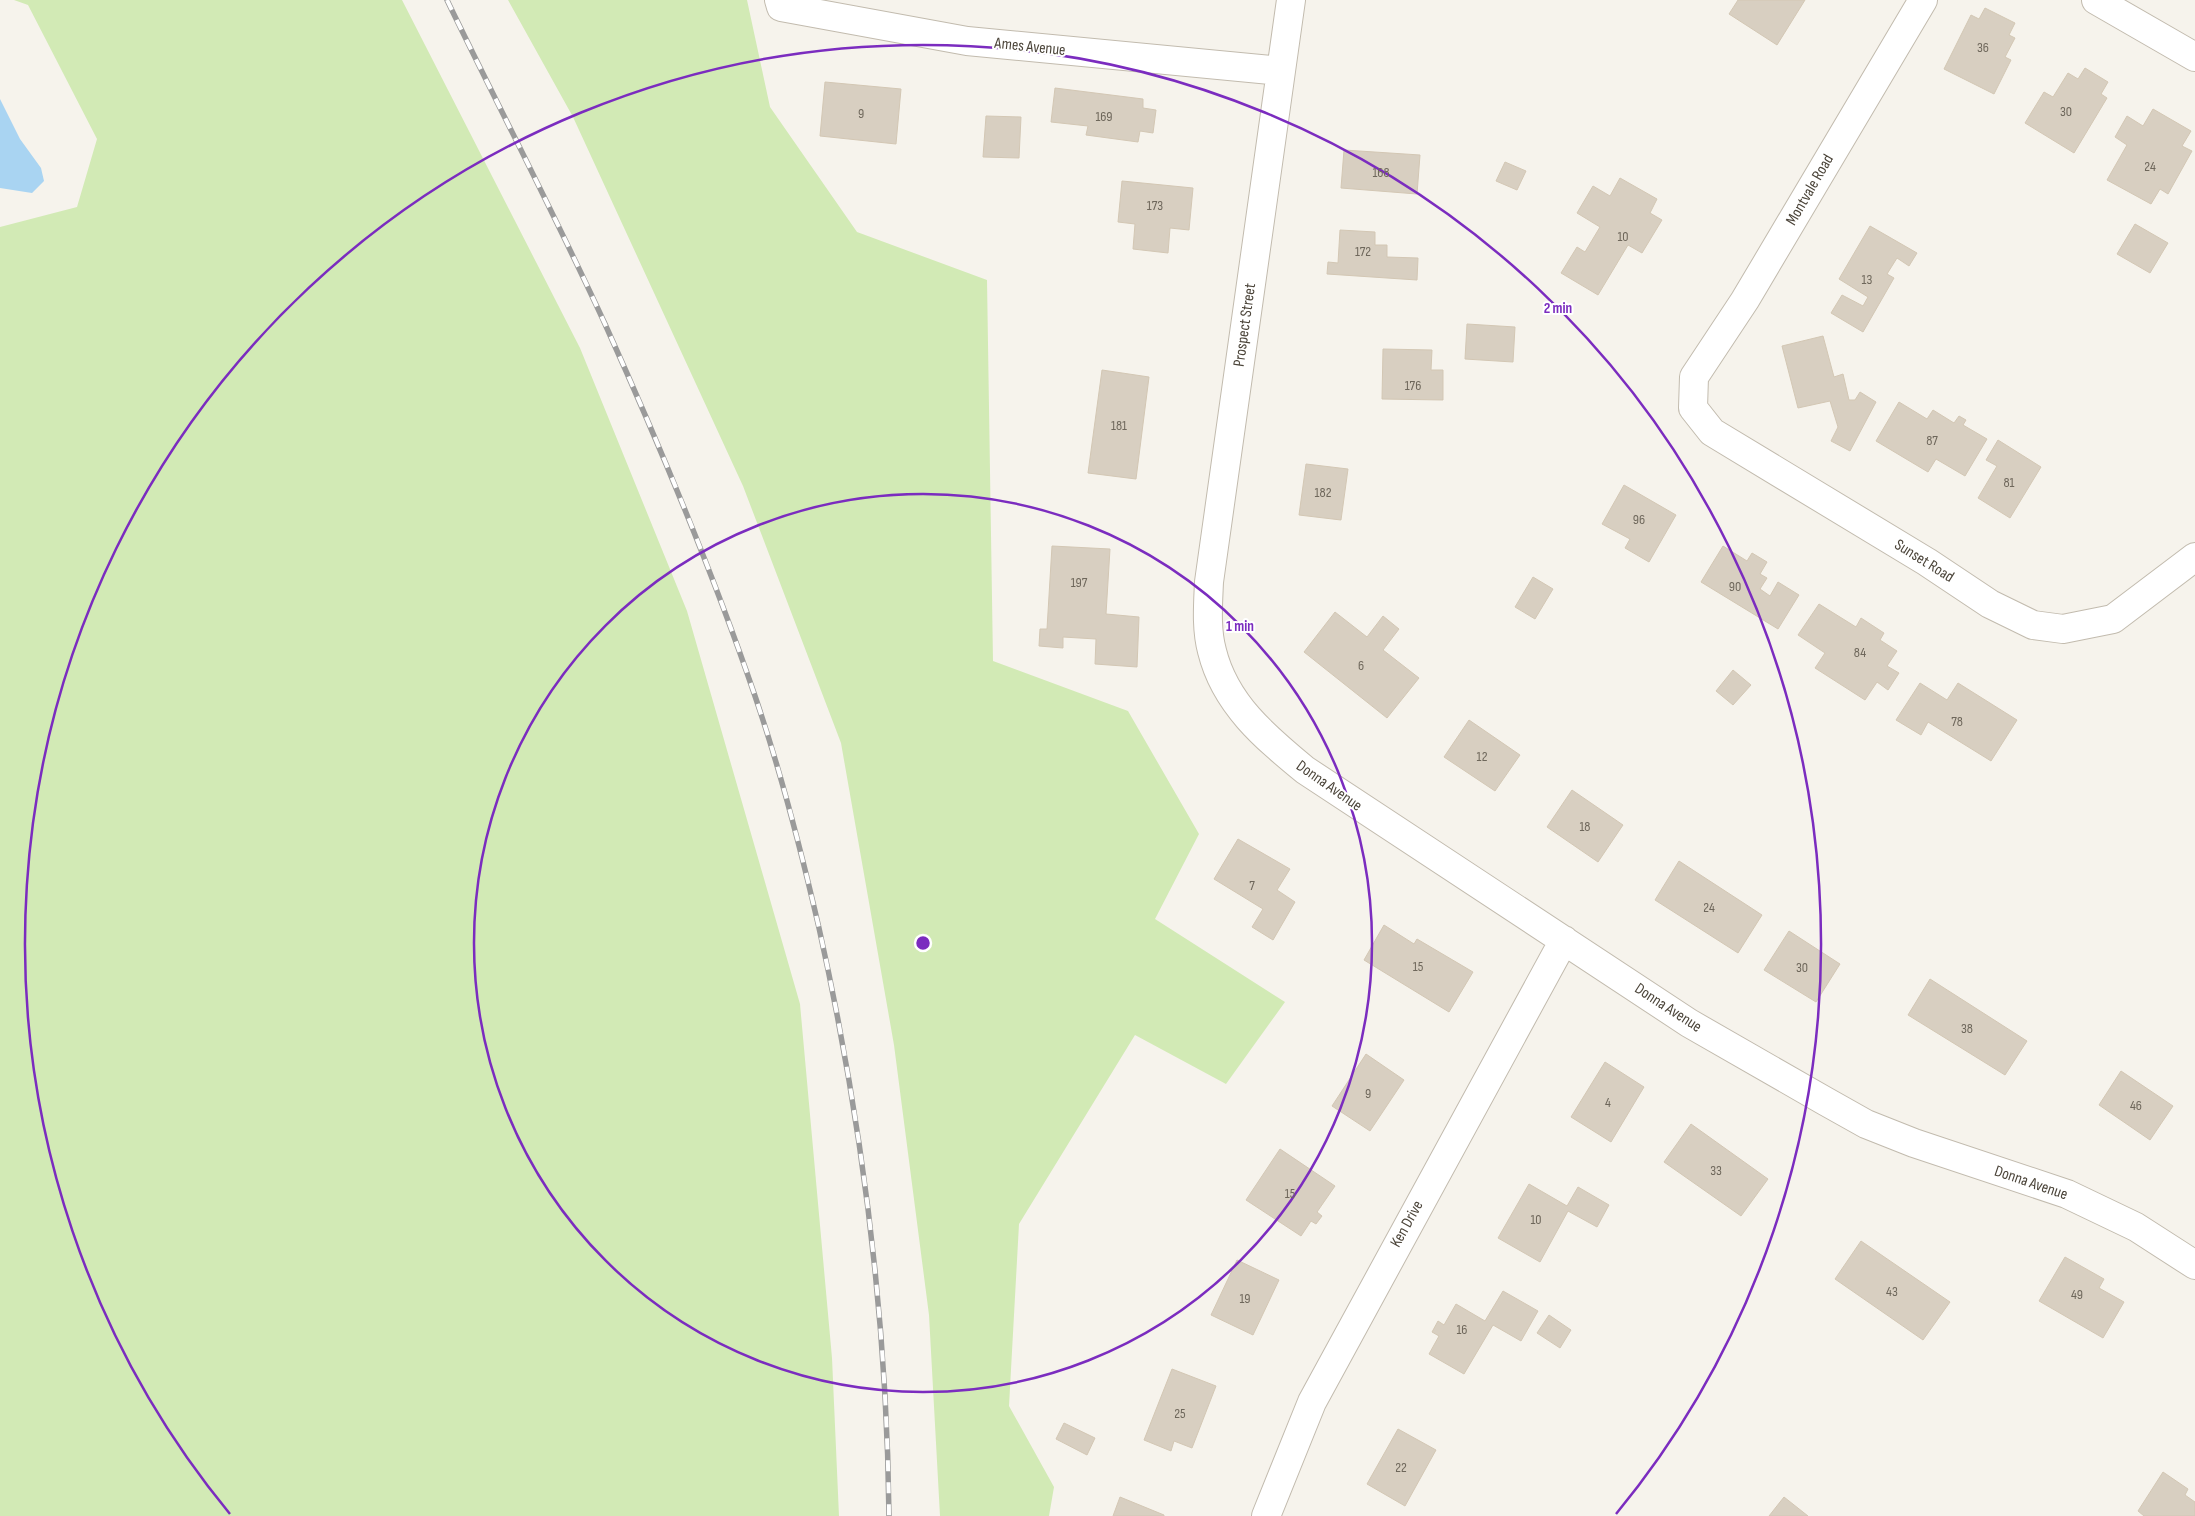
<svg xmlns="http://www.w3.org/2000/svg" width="2195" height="1516" viewBox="0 0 2195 1516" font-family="'Sofia Sans Condensed',sans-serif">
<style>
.green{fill:#d2eab5}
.water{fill:#a9d4f2}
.building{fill:#d8cfc1;stroke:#d3c7b4}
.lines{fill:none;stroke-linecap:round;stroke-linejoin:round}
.minor-casing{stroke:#c2bbae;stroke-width:30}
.minor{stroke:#fff;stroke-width:28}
.rail-casing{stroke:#9a9a9a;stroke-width:5.5}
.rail{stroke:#fff;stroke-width:4;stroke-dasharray:11;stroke-linecap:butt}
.ring{fill:none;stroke:#7b2cbf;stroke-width:2.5}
.labels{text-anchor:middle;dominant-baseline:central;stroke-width:4;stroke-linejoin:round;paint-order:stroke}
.number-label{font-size:14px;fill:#6e675b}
.street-label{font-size:16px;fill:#4b4439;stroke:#fff}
.centre{fill:#7b2cbf;stroke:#fff;stroke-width:2.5}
.ring-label{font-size:15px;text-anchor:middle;font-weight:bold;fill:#7b2cbf;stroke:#fff;stroke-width:4;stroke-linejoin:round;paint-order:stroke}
</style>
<rect width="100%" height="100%" fill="#f6f3ec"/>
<path class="green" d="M14 0H402L580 348 687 611 800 1004 832 1358 839 1516H0V227L77 207 97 139 28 5Z
M508 0H747L770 107 857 232 987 280 993 661 1128 711 1199 834 1155 919 1285 1002 1226 1084 1135 1035 1019 1224 1009 1406 1054 1487 1049 1516H940L929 1315 894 1045 841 743 743 486 573 117Z"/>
<path class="water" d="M0 99 20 139 41 168 44 181 32 193 0 188Z"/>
<path class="building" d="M1738 0H1805L1777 45 1729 14Z
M1985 8 2015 23 2009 35 2015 38 2005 57 2011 60 1994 94 1944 69 1971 15 1979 19Z
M2085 68 2108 82 2101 94 2107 98 2074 153 2025 123 2044 92 2053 97 2068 73 2078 79Z
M825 82 901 89 896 144 820 136Z
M1055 88 1143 99V108L1156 110 1153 133 1140 131 1138 142 1086 135 1088 126 1051 122Z
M2153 109 2191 131 2182 146 2192 151 2168 194 2160 189 2151 204 2107 180 2127 145 2115 137 2127 116 2143 126Z
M986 116 1021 117 1019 158 983 157Z
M1344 150 1420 155 1417 194 1341 188Z
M1505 162 1526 171 1517 190 1496 181Z
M1620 178 1657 199 1650 213 1662 220 1642 253 1628 245 1598 295 1561 273 1577 247 1585 252 1600 227 1577 213 1593 186 1610 196Z
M1122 181 1193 188 1189 230 1170 228 1168 253 1133 249 1135 224 1118 222Z
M2135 224 2168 243 2150 273 2117 254Z
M1870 226 1917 253 1909 266 1897 258 1887 274 1894 278 1863 332 1831 313 1842 295 1863 306 1868 297 1839 279Z
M1340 230 1375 232V245H1387V257L1418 258 1417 280 1327 274 1328 262 1338 263Z
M1467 324 1515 327 1513 362 1465 359Z
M1823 336 1834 377 1843 374 1849 400H1855L1860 392 1876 402 1850 451 1831 441 1838 427 1830 401 1798 408 1782 346Z
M1383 349 1432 350 1431 370H1443V400L1382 399Z
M1102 370 1149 377 1136 479 1088 473Z
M1899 402 1927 419 1933 410 1954 423 1959 416 1966 420 1963 425 1987 439 1965 476 1936 459 1928 472 1876 441Z
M1998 440 2041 467 2010 518 1978 498 1997 466 1986 460Z
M1306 464 1348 469 1341 520 1299 515Z
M1624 485 1676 515 1649 562 1625 548 1630 539 1602 524Z
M1052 546 1110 549 1106 614 1139 617 1137 667 1095 664 1096 639 1063 637V648L1039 646 1040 629H1047Z
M1723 546 1747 561 1752 553 1767 562 1760 574 1767 578 1760 589 1770 596 1778 582 1799 595 1778 629 1701 582Z
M1533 577 1553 589 1535 619 1515 607Z
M1819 604 1856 627 1861 618 1884 633 1880 640 1897 651 1887 666 1899 673 1888 690 1877 682 1865 700 1815 668 1825 653 1798 635Z
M1335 612 1367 637 1383 616 1399 629 1383 650 1419 678 1387 718 1304 652Z
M1733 670 1751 685 1733 705 1716 691Z
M1920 683 1947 700 1958 683 2017 720 1991 761 1928 722 1921 735 1896 720Z
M1469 720 1520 755 1495 791 1444 757Z
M1572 790 1623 825 1598 862 1547 827Z
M1238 839 1290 869 1277 890 1295 902 1273 940 1252 927 1263 909 1214 879Z
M1679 861 1762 915 1738 953 1655 900Z
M1384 925 1414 944 1417 939 1473 972 1449 1012 1364 960Z
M1789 931 1840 964 1816 1002 1764 970Z
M1930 979 2027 1041 2005 1075 1908 1015Z
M1366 1054 1404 1080 1370 1131 1332 1106Z
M1605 1062 1644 1087 1611 1142 1571 1117Z
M2121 1071 2173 1106 2150 1140 2099 1105Z
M1691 1124 1768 1179 1741 1216 1664 1162Z
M1280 1149 1335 1186 1317 1212 1322 1216 1316 1224 1311 1221 1301 1236 1246 1200Z
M1529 1184 1567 1206 1578 1187 1609 1205 1597 1227 1568 1211 1540 1262 1498 1238Z
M1861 1241 1950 1302 1923 1340 1835 1279Z
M2065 1257 2104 1279 2099 1288 2124 1302 2103 1338 2039 1301Z
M1237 1260 1279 1280 1253 1335 1211 1315Z
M1503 1291 1538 1311 1521 1341 1493 1325 1464 1374 1429 1354 1439 1336 1432 1332 1438 1321 1444 1325 1456 1304 1485 1321Z
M1549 1315 1571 1330 1560 1348 1537 1333Z
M1172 1369 1216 1386 1192 1448 1174 1441 1171 1451 1144 1440Z
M1064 1423 1095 1438 1087 1455 1056 1439Z
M1398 1429 1436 1450 1405 1506 1367 1484Z
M2163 1472 2188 1489 2185 1495 2195 1502V1516H2144L2138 1511Z
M1120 1497 1164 1515V1516H1113Z
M1784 1497 1808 1516H1769Z"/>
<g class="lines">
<defs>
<path id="minor" d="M779 0 781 7 967 41 1281 71
M1291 0 1209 582C1208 605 1206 629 1212 651 1225 704 1265 737 1305 770L1689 1023 1825 1101 1866 1124 1914 1143 2067 1194 2136 1227 2195 1265
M1923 0 1745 300 1694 377 1693 408 1712 432 1927 562 1990 604 2033 625 2063 629 2113 619 2195 557
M2096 0 2195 57
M1266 1516 1312 1402 1564 940"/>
</defs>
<use href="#minor" class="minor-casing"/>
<use href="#minor" class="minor"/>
<defs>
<path id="rail" d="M447 0C499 108 555 215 605 324 660 446 712 570 755 696 781 772 801 850 819 928 862 1121 887 1318 889 1516"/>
</defs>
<use href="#rail" class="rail-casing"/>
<use href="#rail" class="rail"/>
</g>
<g class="ring">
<circle cx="923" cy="943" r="449"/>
<path d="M230 1514A898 898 0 1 1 1616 1514"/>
</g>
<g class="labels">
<g class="number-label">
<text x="1983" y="47">36</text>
<text x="2066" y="111">30</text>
<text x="861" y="113">9</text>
<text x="1104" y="116">169</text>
<text x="2150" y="166">24</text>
<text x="1381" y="172">168</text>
<text x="1155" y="205">173</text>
<text x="1623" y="236">10</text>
<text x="1363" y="251">172</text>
<text x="1867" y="279">13</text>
<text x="1413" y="385">176</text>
<text x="1119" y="425">181</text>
<text x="1932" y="440">87</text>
<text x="2009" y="482">81</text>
<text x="1323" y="492">182</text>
<text x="1639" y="519">96</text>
<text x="1079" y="582">197</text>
<text x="1735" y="586">90</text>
<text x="1860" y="652">84</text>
<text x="1361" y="665">6</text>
<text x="1957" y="721">78</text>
<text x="1482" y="756">12</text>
<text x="1585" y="826">18</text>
<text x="1252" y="885">7</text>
<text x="1709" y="907">24</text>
<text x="1418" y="966">15</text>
<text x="1802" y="967">30</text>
<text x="1967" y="1028">38</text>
<text x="1368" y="1093">9</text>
<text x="1608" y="1102">4</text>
<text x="2136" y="1105">46</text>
<text x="1716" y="1170">33</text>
<text x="1290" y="1193">15</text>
<text x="1536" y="1219">10</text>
<text x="1892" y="1291">43</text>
<text x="2077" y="1294">49</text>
<text x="1245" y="1298">19</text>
<text x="1462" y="1329">16</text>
<text x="1180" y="1413">25</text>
<text x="1401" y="1467">22</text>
</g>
<g class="street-label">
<text transform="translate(1030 47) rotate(6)">Ames Avenue</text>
<text transform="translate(1810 190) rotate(-60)">Montvale Road</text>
<text transform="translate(1245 325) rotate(-82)">Prospect Street</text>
<text transform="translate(1924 561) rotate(32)">Sunset Road</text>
<text transform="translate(1329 786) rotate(35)">Donna Avenue</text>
<text transform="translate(1668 1008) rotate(33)">Donna Avenue</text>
<text transform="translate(2031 1183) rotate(19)">Donna Avenue</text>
<text transform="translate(1407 1224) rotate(-61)">Ken Drive</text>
</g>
</g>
<circle cx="923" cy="943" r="8" class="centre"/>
<g class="ring-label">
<text x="1558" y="313">2 min</text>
<text x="1240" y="631">1 min</text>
</g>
</svg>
